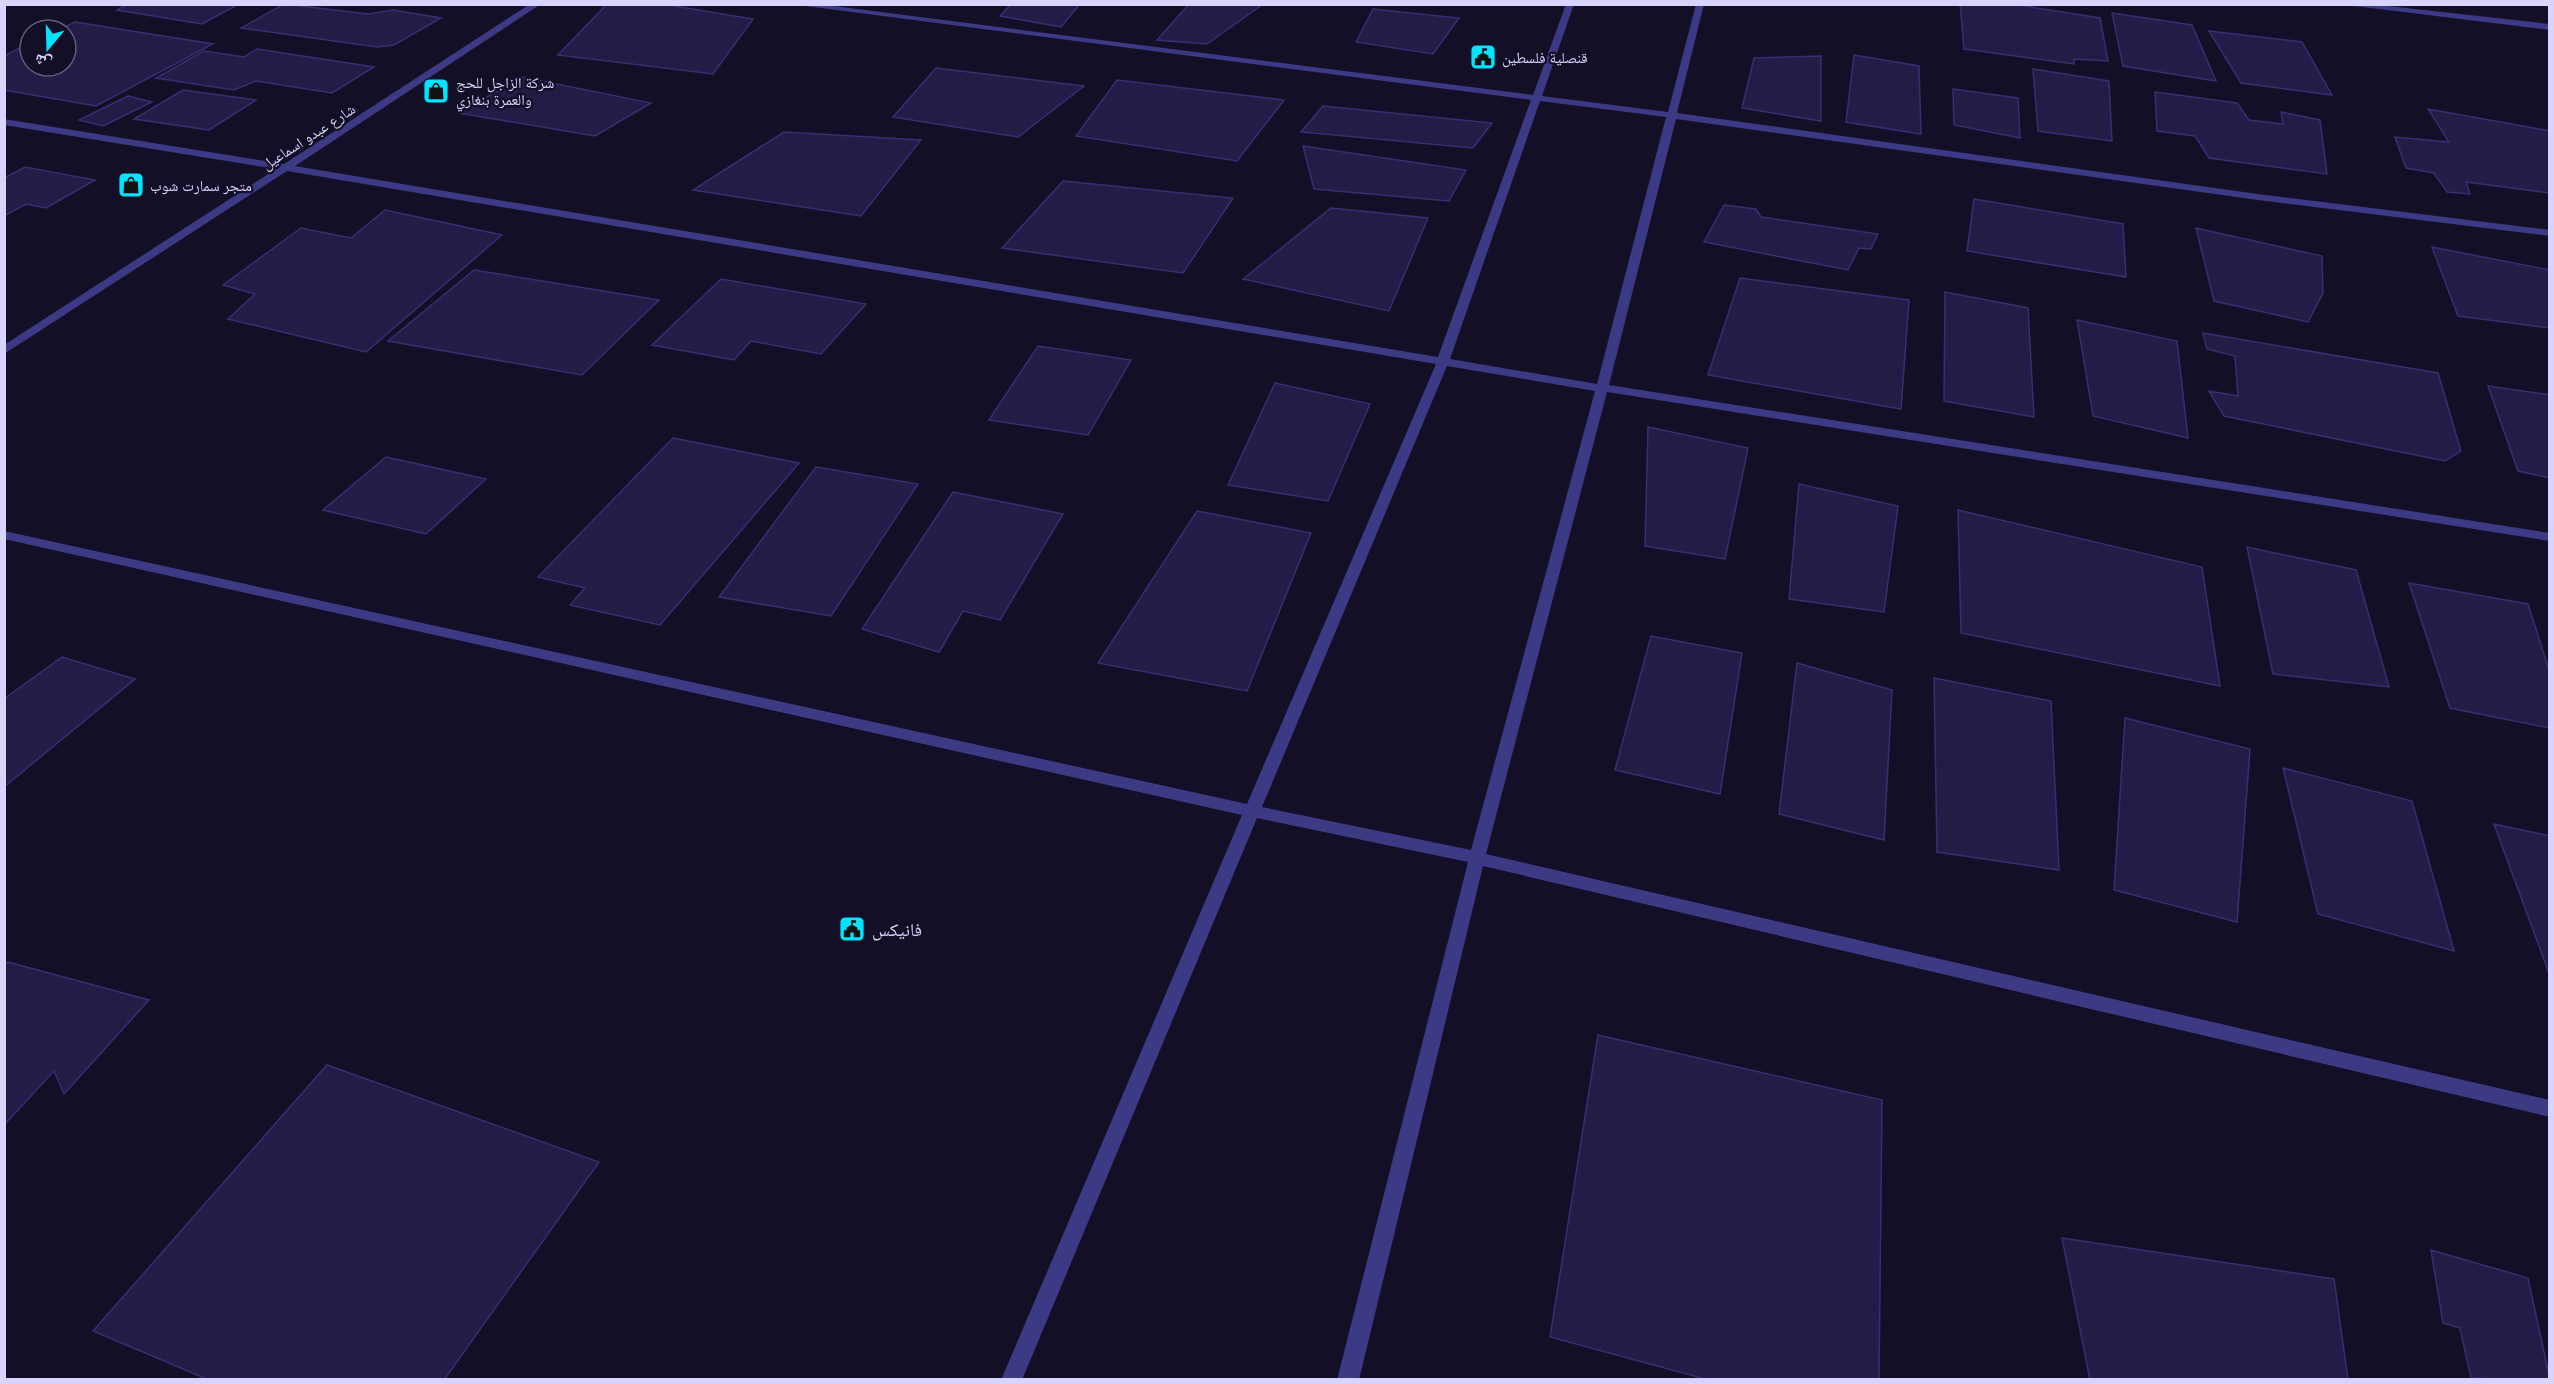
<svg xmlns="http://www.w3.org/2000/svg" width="2554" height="1384" viewBox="0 0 2554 1384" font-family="'Open Sans','Noto Naskh Arabic',sans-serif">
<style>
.building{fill:#241b47;stroke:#3b2d73;stroke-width:1.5}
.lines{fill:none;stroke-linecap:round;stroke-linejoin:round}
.street{fill:#3d3a85;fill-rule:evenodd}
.labels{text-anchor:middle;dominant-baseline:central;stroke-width:4.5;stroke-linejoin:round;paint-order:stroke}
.far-poi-label{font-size:15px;fill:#d9d4ff;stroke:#130f26;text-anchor:start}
.far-street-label{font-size:15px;fill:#d9d4ff;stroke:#130f26}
.poi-label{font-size:18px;fill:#d9d4ff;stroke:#130f26;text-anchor:start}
</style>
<rect width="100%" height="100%" fill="#130f26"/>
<path class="building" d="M128 4H239L202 24 117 10Z
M284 4 368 14 393 10 441 18 394 45 377 47 241 28Z
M607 4H662L753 19 713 74 558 55Z
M1011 4H1080L1061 27 1000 16Z
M1189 4H1263L1207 44 1157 40Z
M1960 4H2012L2100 18 2108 61 2074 59V64L1964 49Z
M1373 9 1459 18 1433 54 1356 42Z
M2112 13 2192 25 2216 81 2123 66Z
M75 22 213 44 96 106 4 90V56L30 43V66H66V30H58Z
M2209 31 2302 42 2332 95 2241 83Z
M257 49 374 67 332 93 256 81 234 90 156 78 204 51 244 57Z
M1854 55 1919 66 1921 134 1846 122Z
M1821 56V121L1742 108 1754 58Z
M936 68 1084 86 1018 137 893 117Z
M2033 69 2109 81 2112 141 2038 131Z
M522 77 651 103 595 136 459 113Z
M1117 80 1284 100 1237 161 1076 136Z
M1953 89 2018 98 2020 138 1954 125Z
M183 90 256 100 209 130 134 119Z
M2155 92 2237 103 2249 120 2283 124 2281 112 2320 120 2327 174 2209 158 2195 136 2157 131Z
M128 96 152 102 103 126 79 120Z
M1323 106 1492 123 1473 148 1301 132Z
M2428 109 2550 131V193L2466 182 2470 194 2447 192 2434 173 2406 168 2395 137 2449 142Z
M784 132 921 140 861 216 693 190Z
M1303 146 1466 170 1449 201 1314 189Z
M25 167 95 180 46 208 26 204 4 216V178Z
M1063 181 1233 198 1183 273 1002 248Z
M1974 199 2123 224 2126 277 1967 251Z
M1724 205 1756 209 1761 217 1878 234 1871 249 1859 248 1848 270 1704 242Z
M1331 208 1428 218 1389 311 1243 279Z
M385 210 502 235 366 352 228 319 255 294 223 285 301 228 351 238Z
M2196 228 2322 256 2323 293 2308 322 2214 301Z
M2432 247 2550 270V328L2458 316Z
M474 270 659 300 582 375 388 341Z
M1740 278 1909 300 1901 409 1708 375Z
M721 279 866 304 821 354 751 341 734 360 652 345Z
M1945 292 2028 308 2034 417 1944 401Z
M2077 320 2177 341 2188 438 2093 416Z
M2203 333 2438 373 2461 451 2445 461 2224 416 2209 391 2238 396 2235 356 2207 349Z
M1038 346 1131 360 1088 435 989 420Z
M1275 383 1370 404 1328 501 1228 485Z
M2488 386 2550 395V478L2518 471Z
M1648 427 1748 448 1725 559 1645 546Z
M673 438 799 463 660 625 570 605 585 588 538 577Z
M386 457 486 479 426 534 323 510Z
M816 467 918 484 831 616 719 597Z
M1799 484 1898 506 1884 612 1789 599Z
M953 492 1063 514 1000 620 963 611 939 652 862 629Z
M1958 510 2202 567 2220 686 1961 633Z
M1197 511 1311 533 1247 691 1098 663Z
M2247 547 2356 570 2389 687 2273 674Z
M2409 583 2528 604 2550 673V728L2450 708Z
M1651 636 1742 653 1720 794 1615 770Z
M62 657 135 679 4 787V699Z
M1797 663 1892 690 1884 840 1779 814Z
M1934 678 2051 701 2059 870 1937 852Z
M2125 718 2250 749 2237 922 2114 890Z
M2283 768 2412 801 2454 951 2318 914Z
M2494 824 2550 836V976Z
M8 962 149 1000 64 1094 54 1071 4 1125V965Z
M1598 1035 1882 1100 1879 1380H1709L1550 1337Z
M327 1065 599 1162 444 1380H209L93 1331Z
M2062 1238 2334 1279 2348 1380H2090Z
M2431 1250 2528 1278 2550 1380 2471 1378 2460 1328 2443 1323Z"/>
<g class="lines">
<path class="street" d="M530 4H541L295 166 1438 357 1531 100 790 4H818L1533 95 1566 4H1574L1542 96 1668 112 1696 4H1704L1677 113 2258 194 2550 230V236L2258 200 1676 119 1609 385 2550 533V541L1607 392 1486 854 2550 1100V1117L1483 866 1359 1380H1337L1468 862 1257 818 1022 1380H1001L1242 815 4 539V531L1247 804 1436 364 287 171 4 354V345L276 169 4 125V119L284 164ZM1540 101 1666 117 1597 384 1450 359ZM1447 366 1595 391 1471 850 1262 807Z
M2338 4H2370L2550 24V30Z"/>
</g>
<defs>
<symbol id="civic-square" viewBox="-11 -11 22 22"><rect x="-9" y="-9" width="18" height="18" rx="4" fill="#00e5ff" stroke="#130f26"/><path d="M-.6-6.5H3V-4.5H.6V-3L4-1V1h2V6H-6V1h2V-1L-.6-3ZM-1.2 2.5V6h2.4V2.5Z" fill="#111"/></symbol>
<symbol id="shop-square" viewBox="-11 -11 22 22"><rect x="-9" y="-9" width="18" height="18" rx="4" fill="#00e5ff" stroke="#130f26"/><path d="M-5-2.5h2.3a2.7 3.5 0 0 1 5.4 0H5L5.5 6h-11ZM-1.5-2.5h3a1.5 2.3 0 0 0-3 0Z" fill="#111"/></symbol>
</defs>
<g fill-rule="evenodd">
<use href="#civic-square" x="1468" y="42" width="30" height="30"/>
<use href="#shop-square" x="421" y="76" width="30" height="30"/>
<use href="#shop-square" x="116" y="170" width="30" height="30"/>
<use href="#civic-square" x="837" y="914" width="30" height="30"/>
</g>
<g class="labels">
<g class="far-poi-label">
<text x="1502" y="57">قنصلية فلسطين</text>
<text x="456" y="82">شركة الزاجل للحج<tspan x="456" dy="17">والعمرة بنغازي</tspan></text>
<text x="150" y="185">متجر سمارت شوب</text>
</g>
<g class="far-street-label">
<text transform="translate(308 136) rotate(-33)">شارع عبدو اسماعيل</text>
</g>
<g class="poi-label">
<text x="872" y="929">فانيكس</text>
</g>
</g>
<rect width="2554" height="1384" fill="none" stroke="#d9d4ff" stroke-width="12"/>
<g transform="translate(48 48) rotate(199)"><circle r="28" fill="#130f26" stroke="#625e7d" stroke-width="1.5"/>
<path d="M0-4.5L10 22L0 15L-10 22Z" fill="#00e5ff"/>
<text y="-9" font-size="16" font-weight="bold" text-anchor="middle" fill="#d9d4ff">ش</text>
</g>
</svg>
